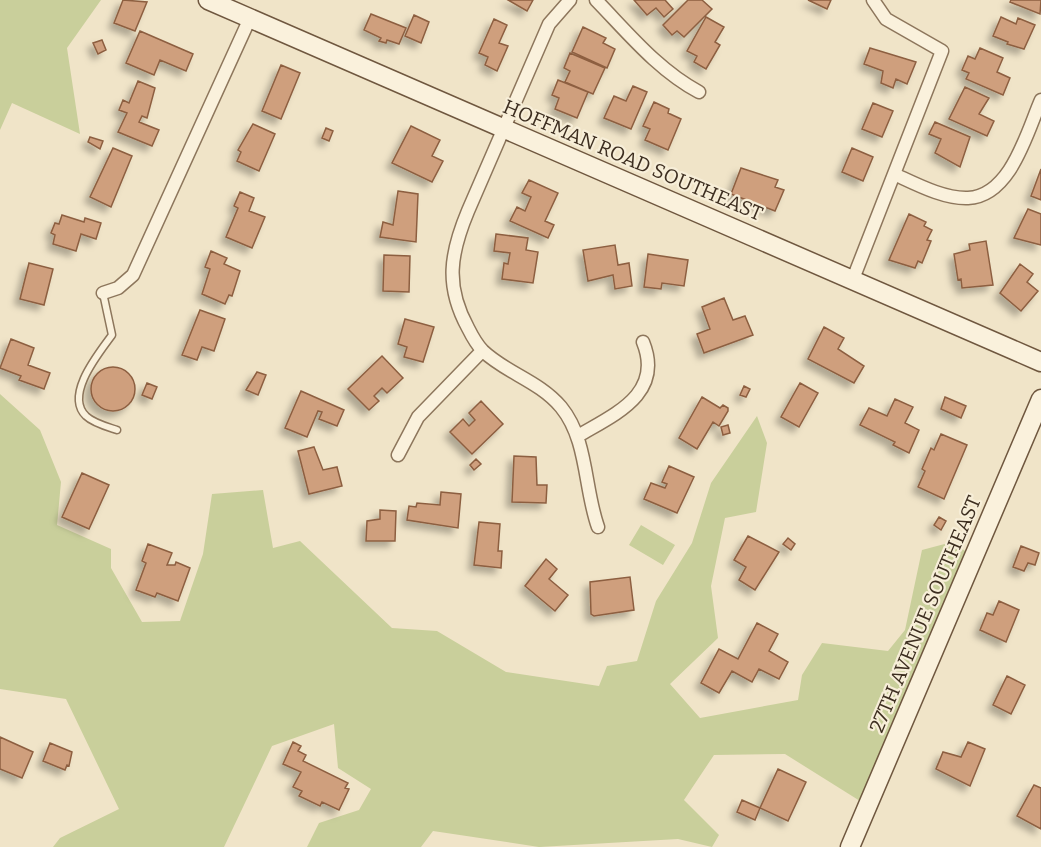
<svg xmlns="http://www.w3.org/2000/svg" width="1041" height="847" viewBox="0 0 1041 847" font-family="Bitter,serif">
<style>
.green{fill:#c9cf9b}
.building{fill:#cf9f7d;stroke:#8d5f41;stroke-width:1.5;filter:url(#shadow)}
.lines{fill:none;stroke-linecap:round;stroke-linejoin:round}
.lane-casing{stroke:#8d765c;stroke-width:9}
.street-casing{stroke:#8d765c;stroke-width:15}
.secondary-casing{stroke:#6f573f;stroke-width:21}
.lane{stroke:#faf1dc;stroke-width:6}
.street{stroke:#faf1dc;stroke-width:12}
.secondary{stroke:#faf1dc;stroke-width:18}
.labels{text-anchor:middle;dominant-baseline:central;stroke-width:4.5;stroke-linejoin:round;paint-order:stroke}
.street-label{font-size:20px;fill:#3d2e20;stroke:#f7eed8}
</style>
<defs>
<filter id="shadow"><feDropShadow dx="-5.5" dy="5.5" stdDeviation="3" flood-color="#0004"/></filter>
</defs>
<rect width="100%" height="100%" fill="#f0e4c8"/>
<path class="green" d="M0 0H101L67 48 80 134 12 103 0 130Z
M0 394 40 430 61 482 57 525 111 549V568L142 622 180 621 203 554 212 494 263 490 273 548 300 541 392 628 437 631 506 672 599 686 607 666 637 661 656 601 692 543 711 483 757 416 767 443 756 512 725 518 711 586 718 638 670 684 700 718 798 700 802 675 822 643 888 651 905 630 922 550 952 542 974 557 868 806 785 754 714 755 684 800 719 835 712 847 678 839 539 847 433 831 421 847H307L319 823 359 810 371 789 338 768 334 724 272 746 224 847H53L60 838 119 809 66 699 0 689Z
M641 525 675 545 663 565 629 545Z"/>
<path class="building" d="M123 0 147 2 135 31 114 23Z
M508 0H533L527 11Z
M634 0H665L673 9 664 17 656 8 647 15Z
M688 0H702L712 9 684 37 677 31 672 35 663 25Z
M808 0H831L827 9Z
M1011 0H1041L1040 14 1010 2Z
M371 14 406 28 399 44 387 40 386 43 379 41 381 38 364 30Z
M414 15 429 22 421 43 405 36Z
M706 17 724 27 715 42 720 45 706 69 694 62 697 56 687 51Z
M1001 17 1016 24 1018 18 1035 25 1024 49 1007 44 1008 42 993 36Z
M494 19 507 25 499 43 508 46 497 71 485 65 488 57 479 53Z
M583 27 606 38 603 43 615 49 607 68 572 52Z
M140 31 193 54 186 71 160 60 154 75 126 63Z
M102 40 106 50 98 54 93 43Z
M870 48 916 62 907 84 896 79 893 88 881 83 883 71 864 64Z
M980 48 1003 58 997 72 1010 78 1003 95 966 79 969 73 962 70 968 56 975 59Z
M570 53 605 68 593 94 565 82 570 71 564 68Z
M281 65 300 73 281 119 262 111Z
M558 80 588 92 577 118 555 109 559 98 552 95Z
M138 81 155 88 147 118 142 116 139 122 159 130 152 146 118 132 127 113 119 110 123 100 129 103Z
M633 86 647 92 631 129 604 118 614 96 626 101Z
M965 87 989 98 979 114 994 121 987 136 949 119Z
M654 102 669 109 668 113 681 119 668 150 645 140 650 129 643 126Z
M873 103 893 111 882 137 862 129Z
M935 122 970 137 960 167 935 153 941 139 929 134Z
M253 124 275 134 259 171 237 161 241 152 238 150Z
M411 126 440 140 432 156 443 161 432 182 392 163Z
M326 128 333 131 329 141 322 138Z
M90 137 103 141 100 149 88 142Z
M113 148 132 156 111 207 90 197Z
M852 148 873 157 863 181 842 172Z
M741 168 778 180 775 187 784 190 775 211 731 194Z
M1041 169V200L1031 196Z
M529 180 558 193 545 221 554 225 548 238 510 221 517 207 525 211 531 197 522 193Z
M398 191 418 194 416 242 380 237 383 222 393 225Z
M240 192 254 198 249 211 265 217 252 248 226 237 238 208 234 206Z
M1028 209 1041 214V245L1014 238Z
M909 214 926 222 924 226 932 230 927 240 931 241 922 263 918 261 915 268 889 260Z
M62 215 84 222 85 218 101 223 96 239 81 234 76 251 53 244 55 235 51 233 55 223 59 224Z
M496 234 528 238 526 250 538 252 533 283 502 279 504 263 508 264 510 253 494 251Z
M986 241 993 285 962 288 961 279 958 280 954 254 970 250 969 244Z
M615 245 618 265 629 263 632 286 615 289 613 275 588 281 583 250Z
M211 251 227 258 224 264 240 271 232 296 229 295 225 304 202 294 210 269 205 267Z
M648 254 688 260 684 286 662 283 661 289 644 287Z
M384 255 410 256 409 292 383 291Z
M29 263 53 269 44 305 20 299Z
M1020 264 1033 274 1027 282 1038 291 1021 311 1000 293Z
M724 298 733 320 745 316 753 335 704 353 697 334 710 329 702 307Z
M200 310 225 319 214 351 202 347 197 360 182 355Z
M405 319 434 327 423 362 404 357 407 347 398 344Z
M824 327 844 338 838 349 864 366 854 383 808 359Z
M11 339 34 348 28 365 50 373 44 389 19 380 21 376 0 368Z
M382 356 403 378 387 393 382 388 374 396 379 401 369 410 348 389Z
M91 389a22 22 0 1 1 44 0a22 22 0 1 1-44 0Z
M257 372 266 375 258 395 246 390Z
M147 383 157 387 152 399 142 395Z
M800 383 818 393 799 427 781 417Z
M744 386 750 389 746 397 740 395Z
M301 391 344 410 337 426 319 419 322 412 318 411 307 437 285 428Z
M702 397 720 408 723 405 728 408V411L719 426 713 422 697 449 679 438Z
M945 397 966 406 961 418 941 409Z
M895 399 913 407 905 423 919 430 909 453 893 445 895 442 860 425 869 408 887 416Z
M481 401 503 424 472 454 450 432 463 419 469 426 475 420 469 413Z
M728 425 730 433 723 435 721 427Z
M941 434 967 445 944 499 918 487 925 471 922 469 931 448 934 450Z
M314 447 323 470 337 467 342 486 309 494 298 451Z
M514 456 536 457 537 485H547L546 503 512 502Z
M476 459 481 464 474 470 470 465Z
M669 466 694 477 677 513 644 499 651 483 665 488 667 484 662 482Z
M82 473 109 485 89 529 62 517Z
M441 492 461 494 458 528 407 520 409 506 416 507 417 503 440 505Z
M380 510 396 511 395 541H366L367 521 380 519Z
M939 517 946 521 941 530 934 525Z
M479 522 500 524 498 551H502L501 568 474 565Z
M748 536 779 552 755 590 739 580 746 567 734 560Z
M788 538 795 544 791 550 783 544Z
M148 544 172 553 167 565H175L176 562 190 568 178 601 157 593 155 597 136 590 146 563 142 561Z
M1021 546 1039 553 1035 565 1028 563 1024 571 1013 567Z
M546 559 557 569 549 579 568 595 555 611 525 586Z
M630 577 634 610 594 616 591 614 590 582Z
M999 601 1019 610 1006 642 980 630 987 613 993 615Z
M757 623 778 634 769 651 788 662 779 679 759 669 752 682 732 671 719 693 701 683 719 649 738 659Z
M1007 676 1025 685 1011 714 993 705Z
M0 737 33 752 22 778 0 769Z
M293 742 301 746 298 751 306 755 303 761 348 783 345 788 349 789 339 810 322 802 320 806 299 796 302 791 293 787 301 772 283 764Z
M968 742 985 749 970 786 936 769 943 752 961 757Z
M50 743 72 752 69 766 67 765 65 770 43 761Z
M778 769 806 782 788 821 760 808Z
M1034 785 1041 788V829L1017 816Z
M742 800 760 808 755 820 737 812Z"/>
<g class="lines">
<defs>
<path id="lane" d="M103 293 112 335C99 353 64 395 86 416 93 423 108 427 117 430"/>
<path id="street" d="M570 0 549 24 468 211C450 254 445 286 468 328 472 336 477 345 483 351 506 373 539 381 561 407 588 440 584 488 598 527
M596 0C628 33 658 70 699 92
M894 174C916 184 944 199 968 198 1011 196 1027 132 1041 100
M853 279 942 51 886 19 873 0
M103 293 118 288 133 275 250 18
M578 436C615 414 664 394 643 342
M398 455 418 417 482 351"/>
<path id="secondary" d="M208 0 1041 362
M850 847 1041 399"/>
</defs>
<use href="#lane" class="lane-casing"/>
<use href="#street" class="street-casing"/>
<use href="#secondary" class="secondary-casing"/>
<use href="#lane" class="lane"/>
<use href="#street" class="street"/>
<use href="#secondary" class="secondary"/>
</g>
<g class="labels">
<g class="street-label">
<text transform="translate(633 160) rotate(23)">HOFFMAN ROAD SOUTHEAST</text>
<text transform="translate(925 614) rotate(-67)">27TH AVENUE SOUTHEAST</text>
</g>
</g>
</svg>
